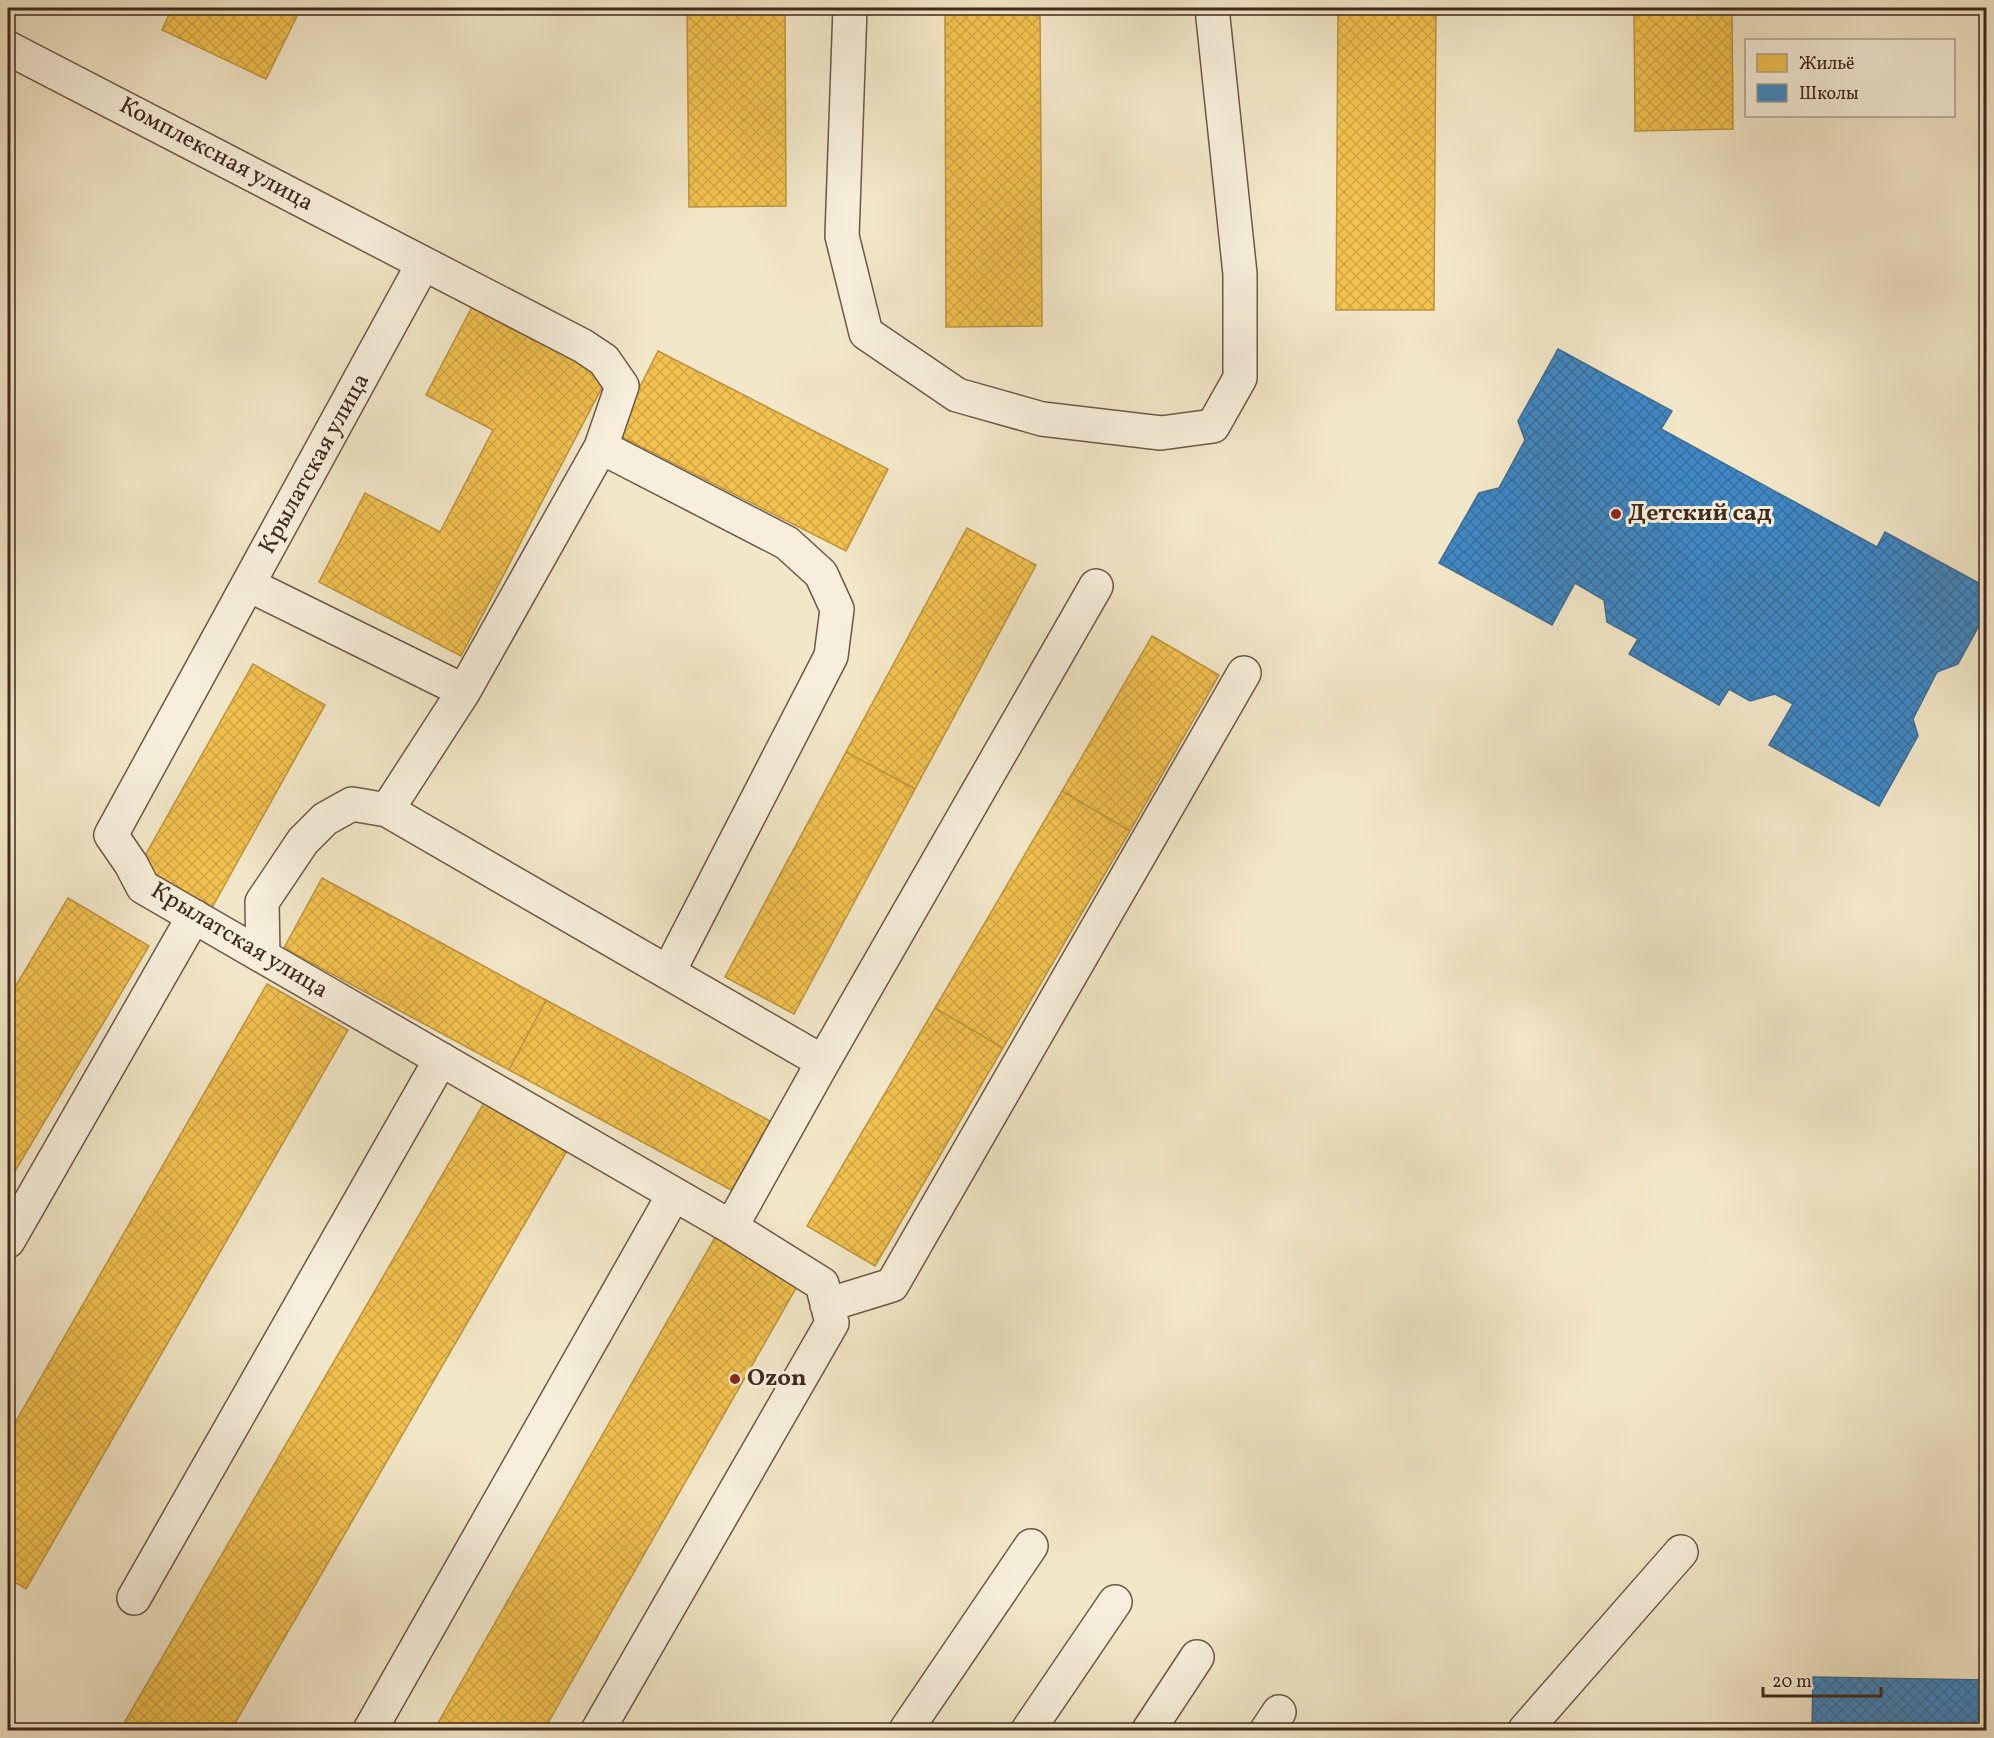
<svg xmlns="http://www.w3.org/2000/svg" width="1994" height="1738" viewBox="0 0 1994 1738" font-family="Vollkorn,serif">
<style>
.homes{fill:url(#homes-cross-hatch);stroke:#bd933f;stroke-width:1.5}
.schools{fill:url(#schools-cross-hatch);stroke:#406b93;stroke-width:1.5}
.lines{fill:none;stroke-linecap:round;stroke-linejoin:round}
.minor-casing{stroke:#6d5848;stroke-width:36}
.minor{stroke:#f7efdb;stroke-width:33}
.poi-dot{fill:#8f2418;stroke:#f7efdb;stroke-width:2}
.labels{text-anchor:middle;dominant-baseline:central;stroke-width:6;stroke-linejoin:round;paint-order:stroke}
.street-label{font-size:24px;fill:#41281d;stroke:#f7efdb}
.poi-label{font-size:24px;font-weight:bold;fill:#41281d;stroke:#f7efdb;text-anchor:start}
</style>
<defs>
<pattern id="homes-cross-hatch" width="8" height="8" patternUnits="userSpaceOnUse" patternTransform="scale(1.5)"><rect width="8" height="8" fill="#f2c14e"/><path d="M0 0l8 8M0 8l8-8" fill="none" stroke="#d1a644"/></pattern>
<pattern id="schools-cross-hatch" width="8" height="8" patternUnits="userSpaceOnUse" patternTransform="scale(1.5)"><rect width="8" height="8" fill="#3f88c5"/><path d="M0 0l8 8M0 8l8-8" fill="none" stroke="#366f9f"/></pattern>
</defs>
<rect width="100%" height="100%" fill="#f2e7c8"/>
<filter id="stains"><feTurbulence type="fractalNoise" baseFrequency=".00333" numOctaves="4"/><feColorMatrix values="0 0 0 0 .2 0 0 0 0 .09 0 0 0 0 .02 0 0 0 .5 -.17"/></filter>
<radialGradient id="worn" r=".72"><stop offset=".6" stop-color="#630" stop-opacity="0"/><stop offset="1" stop-color="#630" stop-opacity=".3"/></radialGradient>
<path class="homes" d="M172 8H301L266 79 162 30Z
M687 8H785L786 206 689 207Z
M945 8H1040L1042 326 946 327Z
M1338 8H1436L1434 310H1336Z
M1634 8H1732L1733 129 1635 131Z
M473 305 608 376 461 656 319 582 365 493 440 532 493 430 426 395Z
M658 351 888 469 846 551 616 434Z
M967 528 1036 565 915 789 846 752Z
M1152 636 1219 675 1130 831 1062 791Z
M253 664 325 705 209 913 137 870Z
M846 752 915 789 794 1014 725 977Z
M1062 791 1130 831 1003 1048 935 1008Z
M322 878 546 1000 509 1070 284 948Z
M68 898 149 946 8 1183V999Z
M267 984 348 1030 26 1589 8 1578V1435Z
M546 1000 770 1121 733 1191 509 1070Z
M935 1008 1003 1048 875 1266 807 1226Z
M488 1096 571 1144 231 1730H120Z
M717 1234 800 1281 544 1730H434Z"/>
<path class="schools" d="M1558 349 1672 411 1661 429 1877 547 1885 532 1986 587V613L1958 664 1937 672 1913 719 1918 736 1879 806 1769 745 1793 704 1775 694 1750 701 1729 689 1719 705 1629 654 1638 639 1607 622 1604 600 1575 583 1552 625 1439 563 1479 493 1499 488 1525 440 1518 421Z
M1813 1677 1986 1680V1730H1812Z"/>
<g class="lines">
<defs>
<path id="minor" d="M850 8 842 236 866 333 957 395 1042 419 1161 433 1213 426 1240 378V274L1212 8
M8 48 583 346 604 360 622 386 601 447 464 691 387 810 823 1062 1096 586
M423 264 111 835 131 864 143 887 731 1227 822 1284 832 1323 598 1730
M601 447 787 543 821 574 837 609 831 656 669 971
M249 585 464 691
M263 956 262 902 303 841 325 819 352 804 387 810
M731 1227 823 1062
M8 1241 194 916
M827 1305 892 1285 1244 673
M134 1598 441 1059
M370 1730 674 1194
M906 1730 1031 1546
M1028 1730 1115 1602
M1149 1730 1197 1657
M1267 1730 1279 1712
M1525 1730 1681 1552"/>
</defs>
<use href="#minor" class="minor-casing"/>
<use href="#minor" class="minor"/>
</g>
<g class="poi-dot">
<circle cx="1616" cy="514" r="6"/>
<circle cx="735" cy="1379" r="6"/>
</g>
<g class="labels">
<g class="street-label">
<text transform="translate(216 155) rotate(28)">Комплексная улица</text>
<text transform="translate(315 464) rotate(-61)">Крылатская улица</text>
<text transform="translate(239 941) rotate(31)">Крылатская улица</text>
</g>
<g class="poi-label">
<text x="1628" y="514">Детский сад</text>
<text x="747" y="1379">Ozon</text>
</g>
</g>
<rect width="1994" height="1738" fill="none" stroke="#f2e7c8" stroke-width="30"/>
<rect x="9" y="9" width="1976" height="1720" fill="none" stroke="#41281d" stroke-width="3"/>
<rect x="15" y="15" width="1964" height="1708" fill="none" stroke="#41281d" stroke-width="1.5"/>
<rect x="1745" y="39" width="210" height="78" fill="#f7efdb" stroke="#ae9f8f" stroke-width="1.5"/>
<rect x="1757" y="54" width="30" height="18" fill="#f2c14e" stroke="#ae9f8f" stroke-width="1.5"/>
<text x="1799" y="69" font-size="18" fill="#41281d">Жильё</text>
<rect x="1757" y="84" width="30" height="18" fill="#3f88c5" stroke="#ae9f8f" stroke-width="1.5"/>
<text x="1799" y="99" font-size="18" fill="#41281d">Школы</text>
<path d="M1763 1687v9h118v-9" fill="none" stroke="#41281d" stroke-width="3"/>
<text x="1772" y="1687" font-size="18" fill="#41281d" stroke="#f7efdb" stroke-width="4.5" paint-order="stroke">20 m</text>
<rect width="100%" height="100%" filter="url(#stains)"/>
<rect width="100%" height="100%" fill="url(#worn)"/>
</svg>
